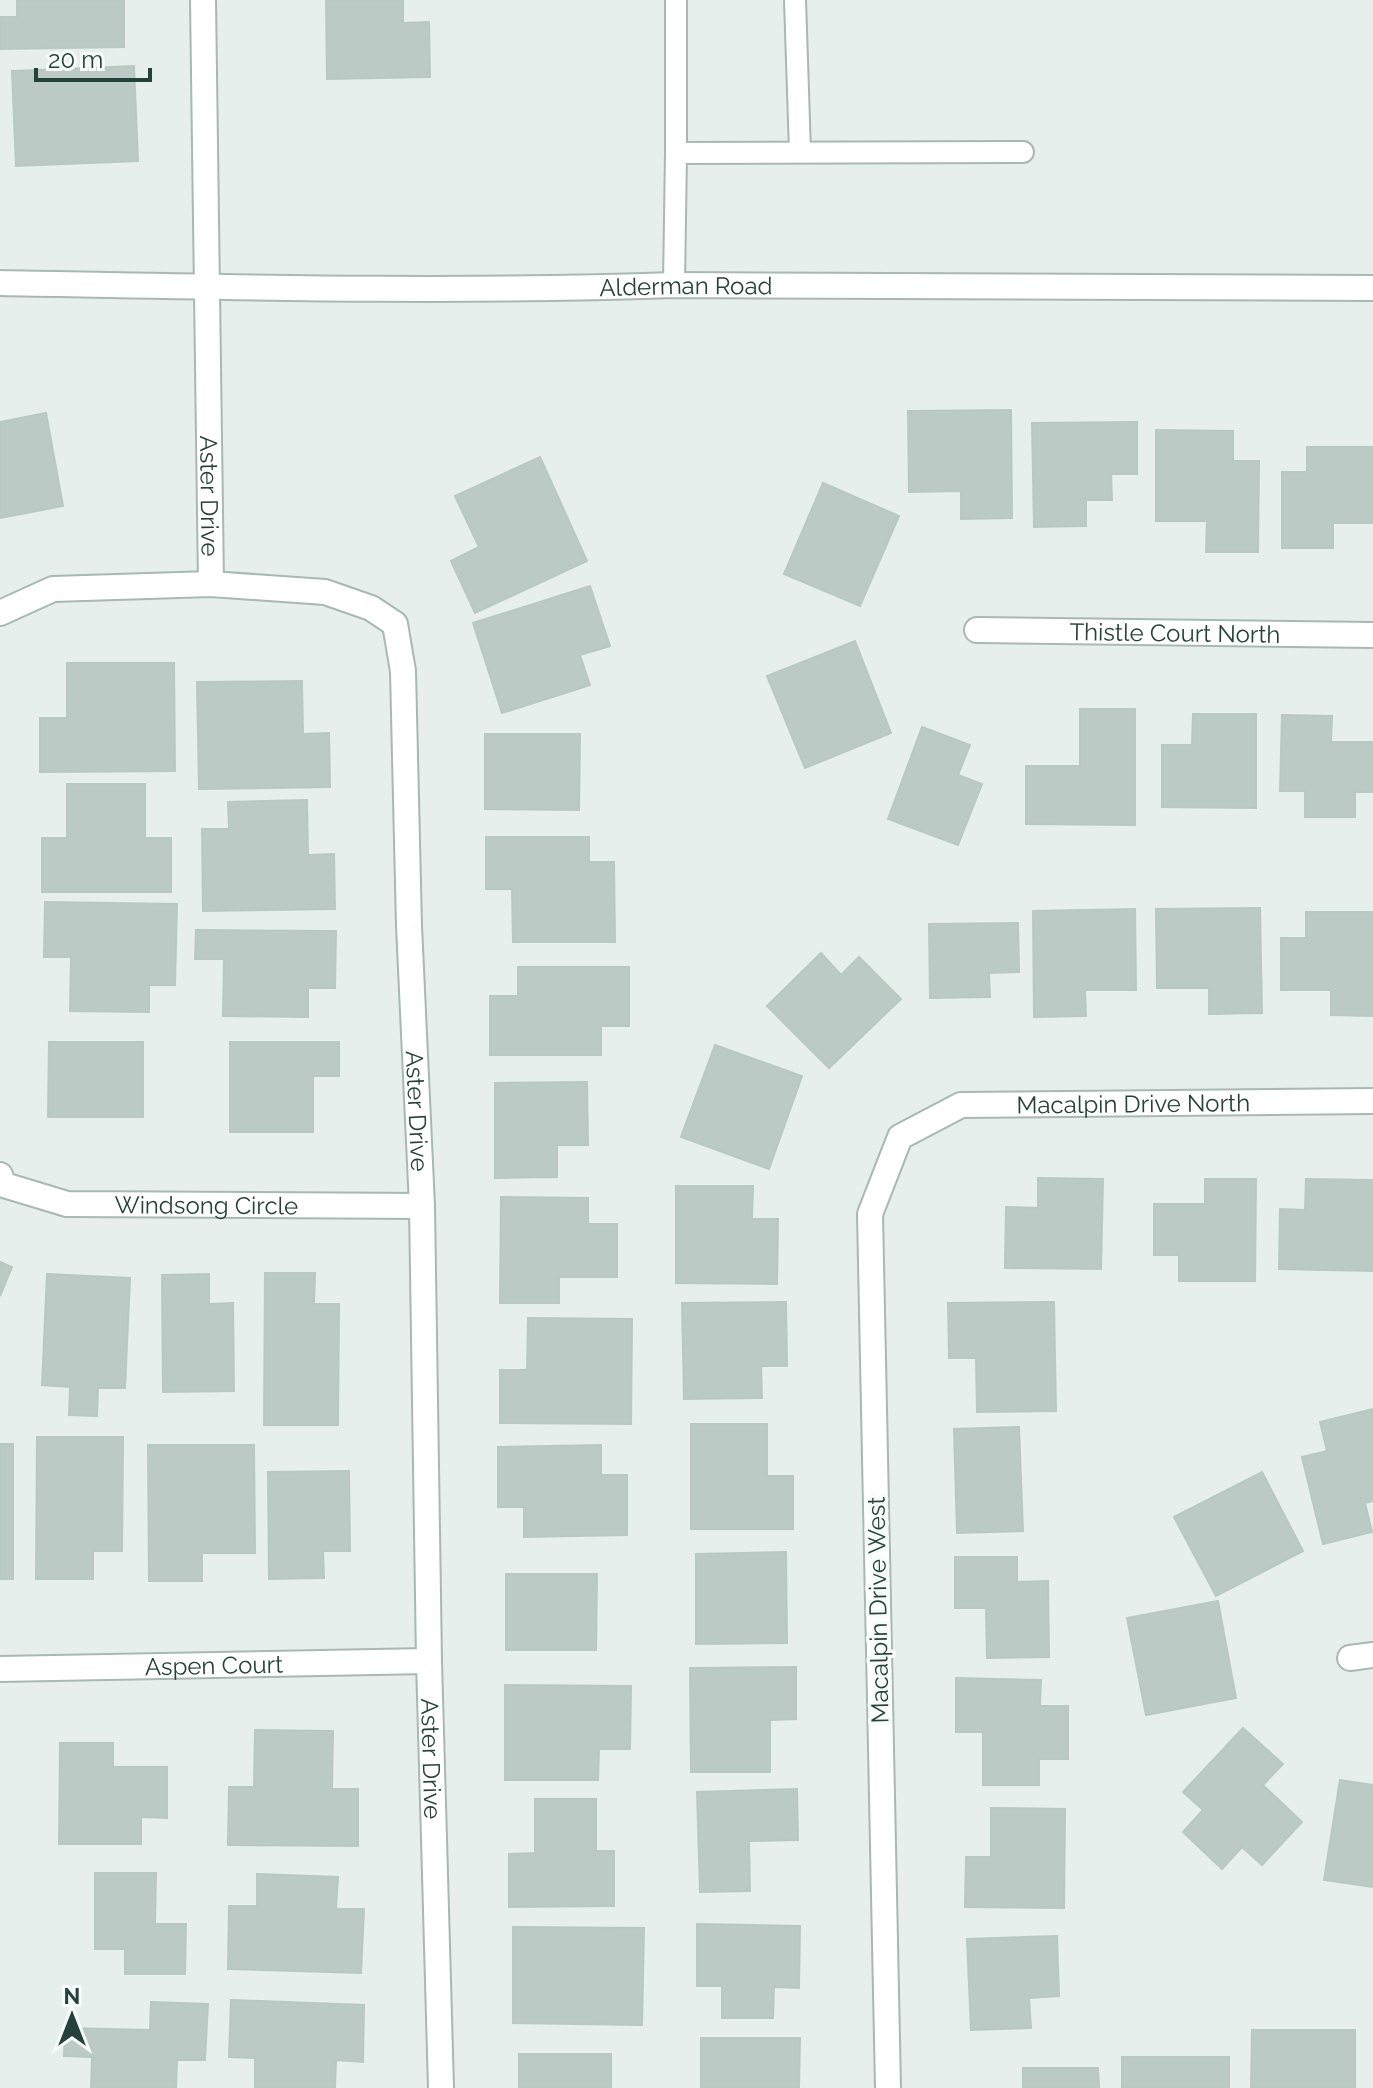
<svg xmlns="http://www.w3.org/2000/svg" width="1373" height="2088" viewBox="0 0 1373 2088" font-family="Raleway,sans-serif">
<style>
.building{fill:#bbcac4;stroke:#b8c9c2;stroke-width:2}
.lines{fill:none;stroke-linecap:round;stroke-linejoin:round}
.service-casing{stroke:#a8b8b2;stroke-width:24}
.minor-casing{stroke:#a8b8b2;stroke-width:28}
.tertiary-casing{stroke:#a8b8b2;stroke-width:28}
.service{stroke:#fff;stroke-width:20}
.minor{stroke:#fff;stroke-width:24}
.tertiary{stroke:#fff;stroke-width:24}
.labels{text-anchor:middle;dominant-baseline:central;stroke-width:7;stroke-linejoin:round;paint-order:stroke}
.street-label{font-size:24px;fill:#24423a;stroke:#f7fbf9}
</style>
<rect width="100%" height="100%" fill="#e6efeb"/>
<path class="building" d="M17 0H124V47L0 49V17H17Z
M326 0H403V23L429 22 430 77 327 79Z
M134 66 138 161 16 166 12 71Z
M1011 410 1012 518 961 519V491L909 492 908 411Z
M46 413 63 506 0 518V422Z
M1137 422V474H1111L1112 500H1086V526L1034 527 1032 423Z
M1156 430 1233 431V461H1259L1258 552H1206L1207 521H1156Z
M1307 447H1373V523H1333V548H1282V472H1307Z
M540 457 587 561 475 613 451 561 479 547 455 496Z
M823 483 899 516 860 606 784 574Z
M590 586 610 646 580 655 590 685 502 713 473 623Z
M855 641 891 733 805 768 767 676Z
M67 663H174L175 771 40 772V718H67Z
M302 681 303 734 329 733 330 787 199 789 197 682Z
M1080 709H1135V825L1026 824V766H1080Z
M1193 714H1256V808L1162 807V745H1192Z
M1282 715 1332 716 1331 742H1373V792H1355V817H1305V791H1280Z
M922 727 970 745 958 775 982 784 958 845 888 819Z
M485 734H580L579 810 485 809Z
M67 784H145V838H171V892H42V838H67Z
M307 800 308 855 334 854 335 909 203 911 202 829H229L228 802Z
M486 837H589V862H614L615 942H513L512 889H486Z
M45 902 177 904 175 985H149V1012L70 1011 71 957H44Z
M1260 908 1262 1013 1209 1014V988H1157L1156 909Z
M1135 909 1136 990H1085L1086 1016 1034 1017 1033 911Z
M1306 912H1373V1016L1331 1015V990H1281V938H1306Z
M1018 923 1019 972 989 973 990 997 930 998 929 924Z
M196 930 336 931 335 988H308V1017L223 1016 224 959H195Z
M821 953 841 975 859 957 901 999 829 1068 767 1006Z
M518 967H629V1026H601V1055H490V996H518Z
M49 1042H143V1117H48Z
M230 1042H339V1076H313V1132H230Z
M715 1045 802 1076 769 1169 681 1137Z
M587 1082 588 1145H557V1177L495 1178V1083Z
M1038 1178 1103 1179 1101 1269 1005 1268 1006 1207 1038 1208Z
M1205 1179H1256L1255 1281H1179V1255H1154V1204H1205Z
M1306 1179 1373 1180V1271L1279 1269 1280 1209 1305 1210Z
M676 1186H753L752 1219H778L777 1284 676 1283Z
M501 1197 588 1198V1224H617V1277H559V1303H500Z
M0 1262 12 1267 0 1296Z
M265 1273H315L314 1304H339L338 1425H264Z
M47 1274 130 1278 125 1388H98L97 1416 69 1415 70 1387 42 1385Z
M209 1274V1304L233 1303 234 1391 163 1392 162 1275Z
M786 1302 787 1366H761L762 1398 684 1399 682 1303Z
M1054 1302 1056 1411 977 1412 976 1358H949L948 1303Z
M528 1318 632 1319 631 1424 500 1423V1370H527Z
M1373 1409V1501L1365 1503 1372 1532 1323 1544 1302 1457 1327 1451 1320 1422Z
M691 1424H767V1476H793V1529H691Z
M1019 1427 1023 1531 957 1533 954 1429Z
M37 1437H123L122 1551H93V1579H36Z
M0 1444H13V1579H0Z
M148 1445H254L255 1553H202V1581H149Z
M601 1445V1475H627V1535L524 1537V1507H498V1447Z
M349 1471 350 1551H323L324 1578 269 1579 268 1472Z
M1262 1472 1303 1551 1216 1596 1174 1517Z
M786 1552 787 1643 696 1644V1554Z
M955 1557H1017V1582L1048 1581 1049 1657 987 1658 986 1608H955Z
M506 1574H597L596 1650H506Z
M1218 1601 1236 1698 1146 1715 1127 1618Z
M796 1667V1719L770 1720V1772H691L690 1668Z
M956 1678 1041 1680 1040 1706H1068V1759H1039V1785H983V1732H956Z
M505 1685 631 1686 630 1749H599L598 1780H505Z
M1243 1728 1283 1764 1263 1785 1302 1822 1262 1865 1242 1847 1222 1869 1183 1832 1203 1810 1183 1792Z
M255 1730 333 1731 332 1789H358V1846L228 1845 229 1787H254Z
M60 1743H113V1767H167V1818L141 1817V1844H59Z
M1340 1780 1373 1785V1887L1324 1880Z
M797 1789 798 1840 749 1841 750 1891 700 1892 697 1792Z
M535 1799H596V1851H614V1906L509 1907V1854L535 1853Z
M991 1808 1065 1809 1064 1908 965 1907 966 1857H991Z
M95 1873H156L155 1924H186L185 1974H125V1949H95Z
M257 1874 338 1877 336 1909H364L361 1973 228 1969 229 1906H257Z
M697 1924 800 1926 799 1988 774 1987 773 2018H722V1986H697Z
M513 1927 644 1928 642 2025 513 2023Z
M1057 1936 1059 1996 1029 1998 1031 2028 971 2030 967 1939Z
M231 2000 364 2005 363 2062 336 2060 335 2088H255V2058L229 2057Z
M151 2002 208 2004 205 2060H177L176 2088H91L92 2057 64 2056 65 2028 150 2030Z
M1252 2030H1355V2088H1251Z
M701 2038H800L799 2088H701Z
M519 2054H611V2088H519Z
M1122 2057H1229V2088H1122Z
M1023 2068H1098L1099 2088H1023Z"/>
<g class="lines">
<defs>
<path id="service" d="M676 0V153
M795 0 800 152
M674 285 676 153 1023 152"/>
<g id="minor">
<path id="s1" d="M203 0 211 584"/>
<path id="s2" d="M0 613 53 589 211 584 325 592 371 608 395 624 403 671 409 926 422 1206 429 1661 441 2088"/>
<path id="s3" d="M977 630 1373 635"/>
<path id="s4" d="M0 1175 4 1185 67 1204 422 1206"/>
<path d="M1350 1658 1373 1655"/>
<path id="s5" d="M0 1669 429 1661"/>
<path id="s6" d="M888 2088 870 1214 900 1137 961 1105 1373 1101"/>
</g>
<g id="tertiary">
<path id="s7" d="M0 283C224 287 449 293 674 285L1373 288"/>
</g>
</defs>
<use href="#service" class="service-casing"/>
<use href="#minor" class="minor-casing"/>
<use href="#tertiary" class="tertiary-casing"/>
<use href="#service" class="service"/>
<use href="#minor" class="minor"/>
<use href="#tertiary" class="tertiary"/>
</g>
<g class="labels">
<g class="street-label">
<text stroke="none"><textPath href="#s7" startOffset="686">Alderman Road</textPath></text>
<text stroke="none"><textPath href="#s1" startOffset="496">Aster Drive</textPath></text>
<text stroke="none"><textPath href="#s3" startOffset="198">Thistle Court North</textPath></text>
<text stroke="none"><textPath href="#s6" startOffset="1198">Macalpin Drive North</textPath></text>
<text stroke="none"><textPath href="#s2" startOffset="896">Aster Drive</textPath></text>
<text stroke="none"><textPath href="#s4" startOffset="216">Windsong Circle</textPath></text>
<text transform="translate(878 1610) rotate(-91)">Macalpin Drive West</text>
<text stroke="none"><textPath href="#s5" startOffset="214">Aspen Court</textPath></text>
<text stroke="none"><textPath href="#s2" startOffset="1544">Aster Drive</textPath></text>
</g>
</g>
<g transform="translate(72 2016)" stroke="#f7fbf9" stroke-width="6" paint-order="stroke">
<path d="M0-6L14 30L0 20L-14 30Z" fill="#24423a"/>
<text y="-12" font-size="22" font-weight="bold" text-anchor="middle" fill="#24423a">N</text>
</g>
<path d="M36 68v12h114v-12" fill="none" stroke="#24423a" stroke-width="4"/>
<text x="48" y="68" font-size="24" fill="#24423a" stroke="#f7fbf9" stroke-width="6" paint-order="stroke">20 m</text>
</svg>
